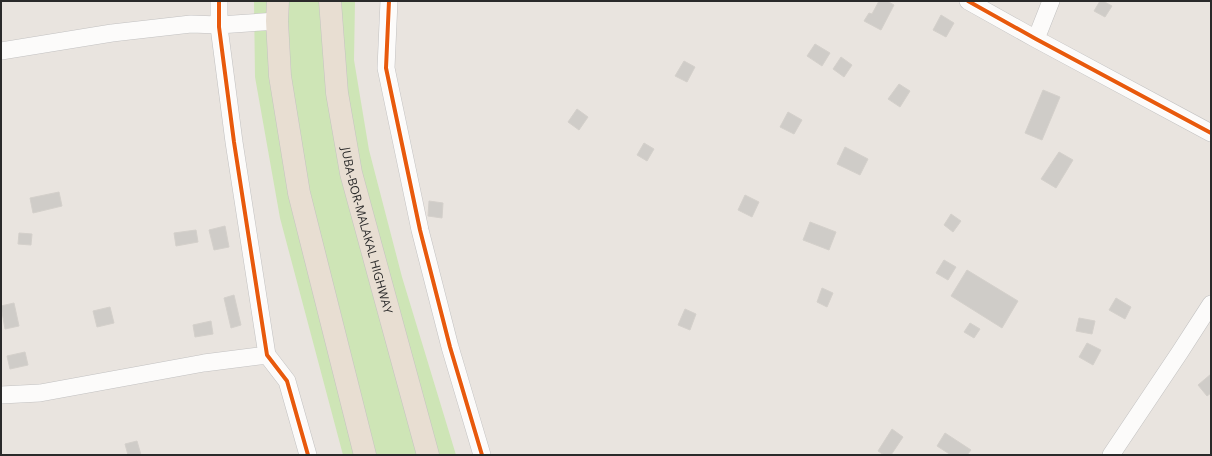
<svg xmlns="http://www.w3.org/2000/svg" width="1212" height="456" viewBox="0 0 1212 456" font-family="'Open Sans',sans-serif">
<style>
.green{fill:#cee5b6}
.building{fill:#cfccc8;stroke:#d4d0cb}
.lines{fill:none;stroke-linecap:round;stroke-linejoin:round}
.minor-casing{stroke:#c2c1c1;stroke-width:18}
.trunk-casing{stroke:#c4c3c1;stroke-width:23}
.minor{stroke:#fcfbfa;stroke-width:17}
.trunk{stroke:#e8ded2;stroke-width:22}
.cycleway-casing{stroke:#fff;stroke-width:6}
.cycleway{stroke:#e8590c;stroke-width:4}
.labels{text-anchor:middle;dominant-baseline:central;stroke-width:3.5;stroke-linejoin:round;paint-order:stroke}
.street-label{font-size:12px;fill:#2a2a2a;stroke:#fff}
</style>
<rect width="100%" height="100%" fill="#e9e4df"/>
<path class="green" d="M254 1H355L354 60 369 150 402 277 456 455H343L280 218 255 77Z"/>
<path class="building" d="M879 1H887L894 5 881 30 864 21 869 13 872 14Z
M1100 1H1103L1112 6 1105 17 1094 11Z
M941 15 954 23 946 37 933 30Z
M815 44 830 53 822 66 807 56Z
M841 57 852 65 844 77 833 69Z
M684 61 695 67 687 82 675 76Z
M899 84 910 91 900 107 888 99Z
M1043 90 1060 97 1042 140 1025 133Z
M577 109 588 117 579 130 568 122Z
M788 112 802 120 794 134 780 127Z
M644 143 654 149 647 161 637 155Z
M845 147 868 159 860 175 837 164Z
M1059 152 1073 160 1056 188 1041 179Z
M59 192 62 206 33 213 30 198Z
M745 195 759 202 752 217 738 210Z
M429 201 443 203 442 218 428 216Z
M951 214 961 221 953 232 944 225Z
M810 222 836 232 829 250 803 240Z
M225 226 229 247 214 250 209 230Z
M196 230 198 242 176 246 174 233Z
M19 233 32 234 31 245 18 244Z
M944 260 956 267 948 280 936 273Z
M967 270 1018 301 1002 328 951 296Z
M822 288 833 293 827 307 817 302Z
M234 295 241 325 231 328 224 298Z
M1116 298 1131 307 1125 319 1109 310Z
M14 303 19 326 5 329 1 306Z
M110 307 114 323 97 327 93 311Z
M685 309 696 314 690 330 678 325Z
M1079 318 1095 321 1092 334 1076 331Z
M211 321 213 334 195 337 193 325Z
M970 323 980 329 974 338 964 332Z
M1087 343 1101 350 1093 365 1079 357Z
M25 352 28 365 10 369 7 356Z
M1211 374V393L1207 396 1198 385Z
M892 429 903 437 891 455H884L878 451Z
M945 433 971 450 967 455H951L937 446Z
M137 441 141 455H128L125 444Z"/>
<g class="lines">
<defs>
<path id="minor" d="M219 1V27L234 142 267 355 287 381 308 455
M389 1 386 68 420 230 450 347 482 455
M968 1 1036 39 1211 133
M1036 39 1051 1
M1 51 112 33 191 24 219 25 277 21
M1 395 40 393 204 363 267 355
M1111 455 1180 352 1211 304"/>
<g id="trunk">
<path d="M278 1 277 21 280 76 299 193 365 455"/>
<path id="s1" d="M330 1 337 93 351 173 428 455"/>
</g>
</defs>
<use href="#minor" class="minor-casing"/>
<use href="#trunk" class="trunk-casing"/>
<use href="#minor" class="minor"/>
<use href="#trunk" class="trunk"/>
<defs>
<path id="cycleway" d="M219 1V27L234 142 267 355 287 381 308 455
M389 1 386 68 420 230 450 347 482 455
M968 1 1036 39 1211 133"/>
</defs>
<use href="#cycleway" class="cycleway-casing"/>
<use href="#cycleway" class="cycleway"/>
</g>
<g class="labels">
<g class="street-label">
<text stroke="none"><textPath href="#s1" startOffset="233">JUBA-BOR-MALAKAL HIGHWAY</textPath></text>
</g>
</g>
<rect width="1212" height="456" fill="none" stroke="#2a2a2a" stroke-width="4"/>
</svg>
